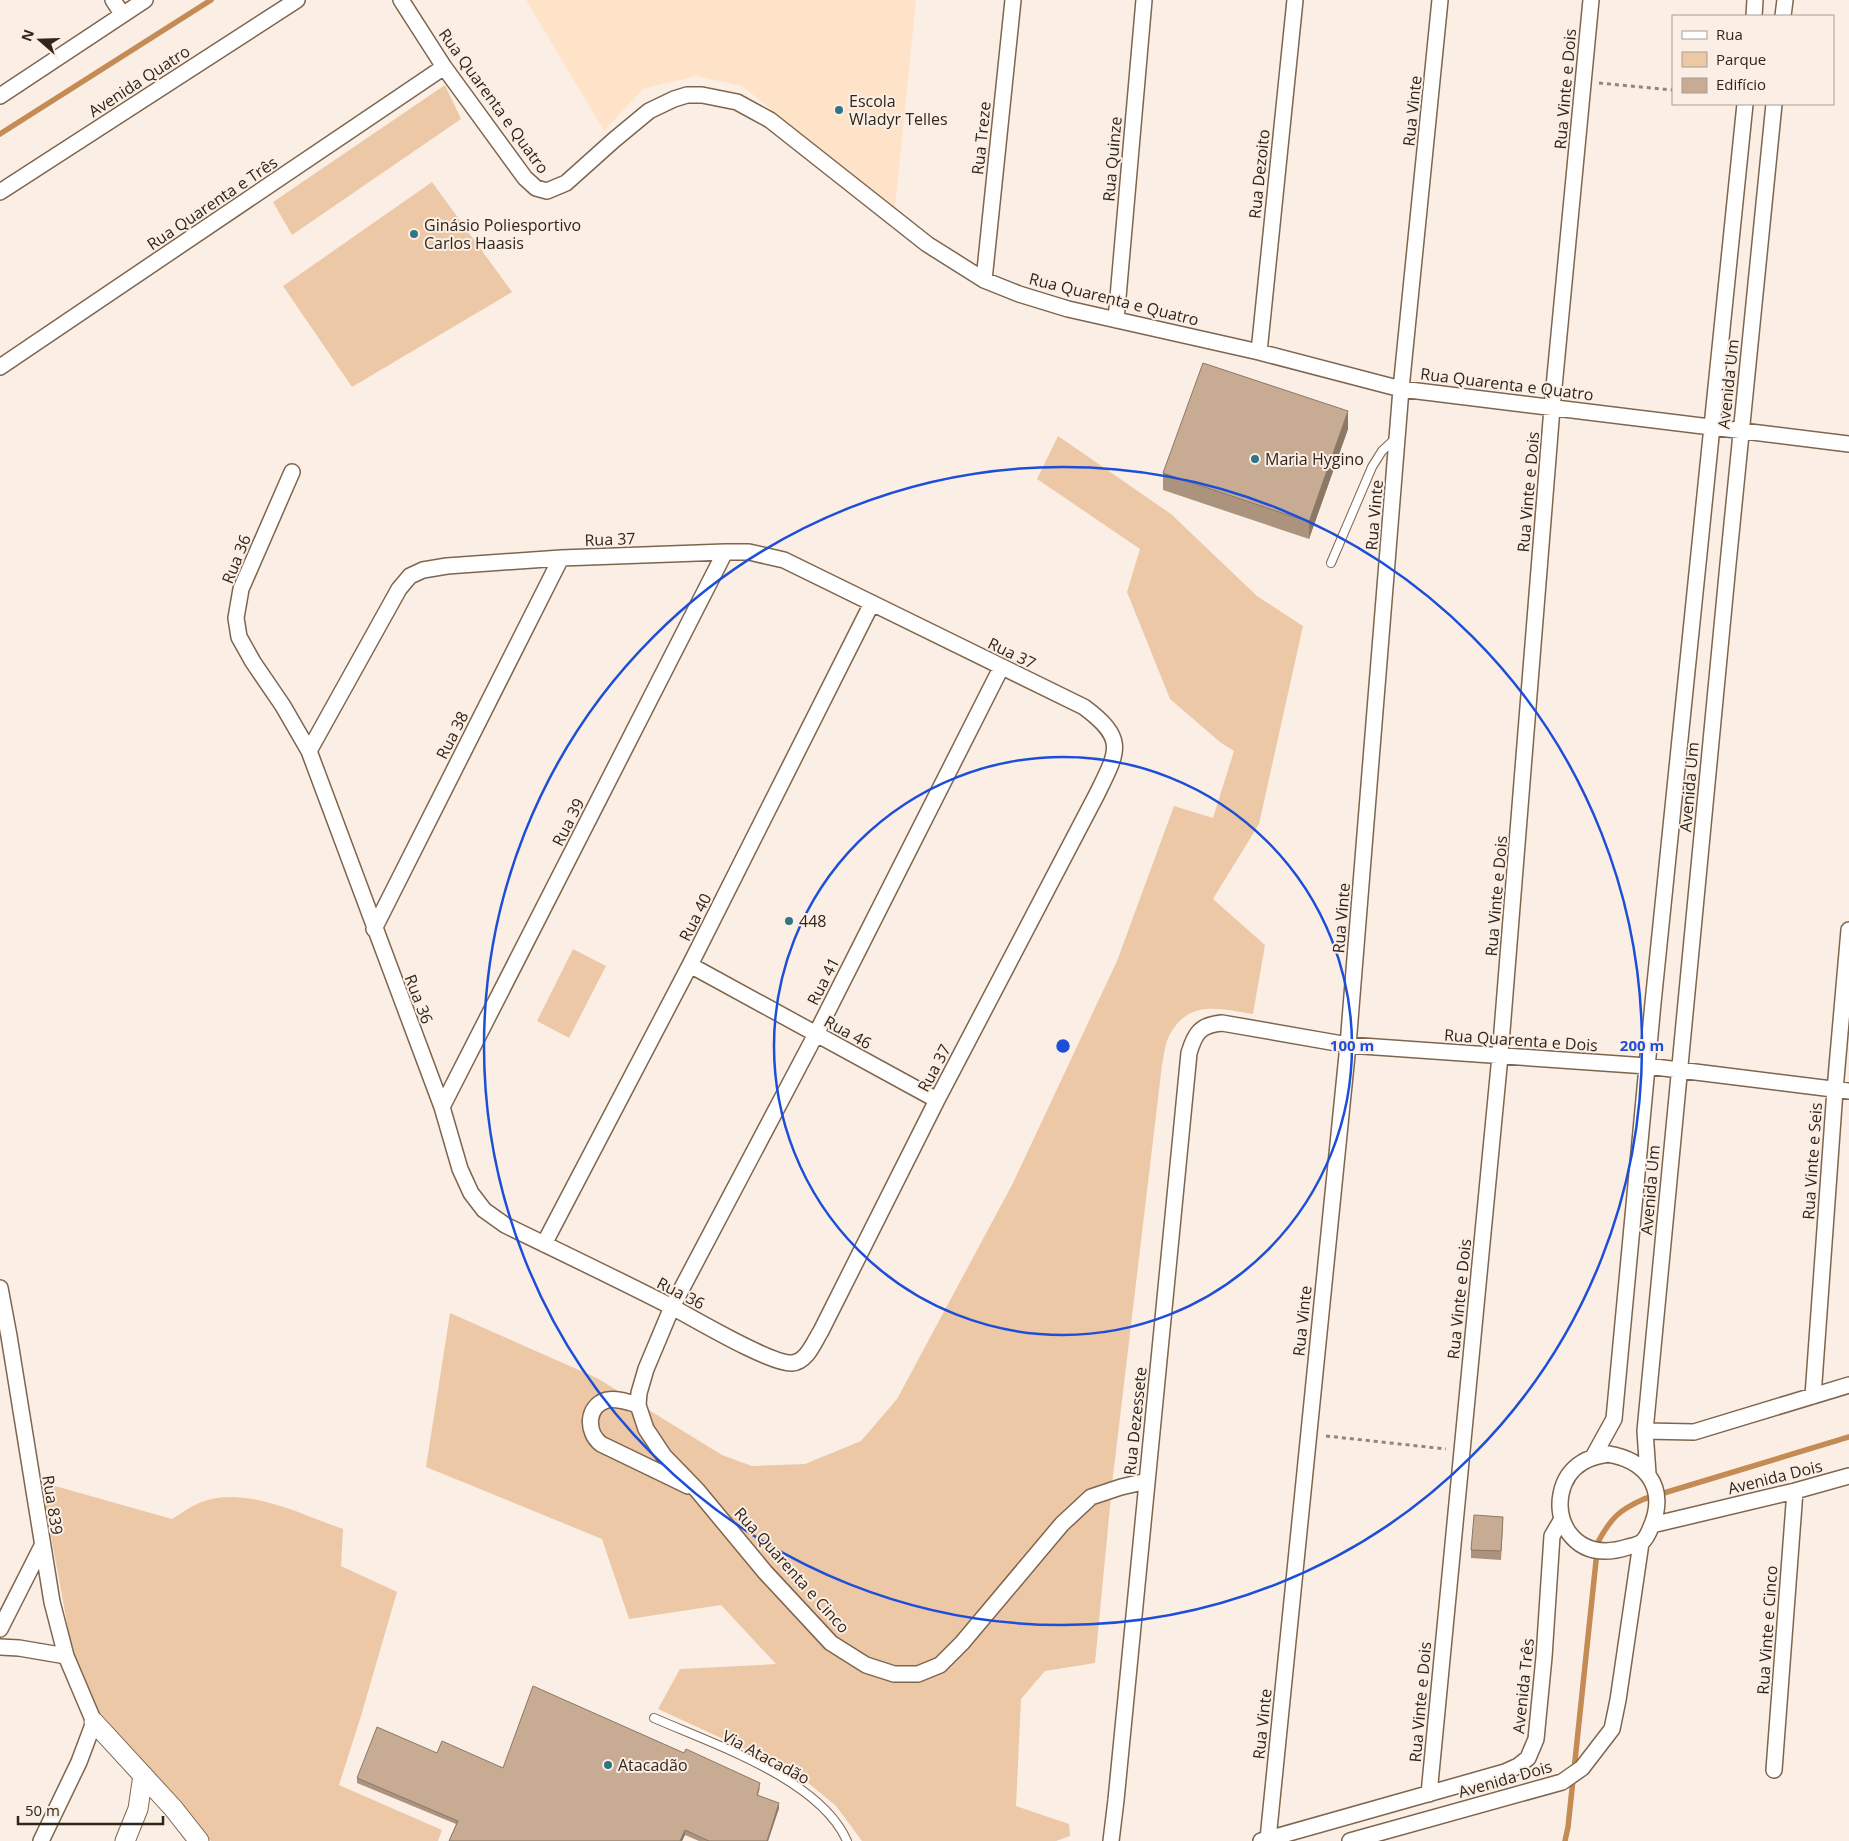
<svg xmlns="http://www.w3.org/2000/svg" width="1849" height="1841" viewBox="0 0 1849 1841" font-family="'Open Sans',sans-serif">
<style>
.built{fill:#ffe3c9}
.green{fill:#edc8a7}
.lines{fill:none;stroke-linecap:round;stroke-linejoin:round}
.stream{stroke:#c48b54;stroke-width:5.5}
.service-casing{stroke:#7e654e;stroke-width:10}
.minor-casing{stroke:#7e654e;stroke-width:18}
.tertiary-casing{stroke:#7e654e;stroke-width:21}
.path{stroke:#90857b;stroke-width:3;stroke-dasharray:4 4;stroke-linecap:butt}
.service{stroke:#fff;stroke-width:8}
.minor{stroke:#fff;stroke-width:15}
.tertiary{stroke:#fff;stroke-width:19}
.wall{fill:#ab937e}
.shaded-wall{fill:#8b7866}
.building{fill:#c7ab92;stroke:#8b7866}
.ring{fill:none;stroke:#1d4ed8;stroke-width:2.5}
.poi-dot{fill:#307584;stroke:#fbefe5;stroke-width:2}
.labels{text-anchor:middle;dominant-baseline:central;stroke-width:4;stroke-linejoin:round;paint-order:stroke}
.street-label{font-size:16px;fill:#30251b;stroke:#fbefe5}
.poi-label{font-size:16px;fill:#30251b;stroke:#fbefe5;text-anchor:start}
.centre{fill:#1d4ed8;stroke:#fbefe5;stroke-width:2.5}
.ring-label{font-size:15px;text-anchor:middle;font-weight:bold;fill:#1d4ed8;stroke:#fbefe5;stroke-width:4;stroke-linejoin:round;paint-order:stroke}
</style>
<rect width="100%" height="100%" fill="#fbefe5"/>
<path class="built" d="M526 0H916L895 208 742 86 696 76 643 89 604 131Z"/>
<path class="green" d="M445 85 461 119 292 235 273 202Z
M432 182 512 292 352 387 283 286Z
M1058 436 1171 514 1257 596 1303 626 1259 824 1213 899 1265 945 1253 1014C1220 1009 1190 999 1170 1034 1165 1043 1164 1055 1162 1065L1113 1476 1095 1663 1045 1671 1021 1699 1016 1806 1069 1824 1070 1836 1056 1841H862L836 1806 795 1772 658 1709 680 1669 776 1664 721 1605 629 1619 602 1539 426 1467 450 1313 597 1378 722 1455 752 1466 805 1464 861 1441 897 1399 1013 1183 1117 961 1174 806 1213 818 1234 751 1220 742 1170 699 1127 592 1140 549 1037 479Z
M573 949 606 966 569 1038 537 1021Z
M41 1482 172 1519C181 1514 189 1507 199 1503 243 1484 300 1514 343 1529L341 1566 397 1592 361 1716 339 1785 442 1830 438 1841H211L101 1717 72 1650Z"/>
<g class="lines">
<path class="stream" d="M0 134 211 0
M1565 1841 1568 1827 1598 1542C1611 1518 1619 1510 1644 1499L1849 1437"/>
<defs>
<path id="service" d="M1331 563 1372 467 1382 451 1395 439
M654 1718C713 1744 820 1779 847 1841"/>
<path id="minor" d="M113 0 122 14
M401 0 444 67 525 178 536 188 547 191 566 183 614 140 649 111 674 99 687 95H702L737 102 770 120 927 244 984 280 1019 294 1068 309 1259 352 1401 389 1849 444
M1754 16 1755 0
M1783 16 1785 0
M0 96 145 0
M0 192 297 0
M984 280 1013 0
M1116 320 1144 0
M1259 352 1295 0
M0 367 444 67
M292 472 241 589 236 618 239 637 253 662 283 706 309 751 442 1107 460 1169 471 1193 484 1210 505 1225C561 1252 617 1279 672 1307 695 1319 770 1364 792 1363 807 1362 814 1342 821 1331L937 1100 1097 794C1118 751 1127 739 1084 707L784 560 749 552H725L561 558 447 566 423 570 410 576 399 589 309 751
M1001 668 816 1034 672 1307 646 1369 639 1393 638 1405 646 1429 664 1456 697 1490 765 1572 831 1643 866 1665 894 1674H918L940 1665 962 1643 1062 1524 1091 1497 1121 1487 1147 1481
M374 929 561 558
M690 965 937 1100
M442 1107 725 552
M544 1244 690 965 872 603
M0 1288 9 1336 52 1602 66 1656 94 1722 79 1762 41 1841
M1813 1396 1835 1090 1849 930
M638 1405C628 1402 617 1398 607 1400 586 1406 586 1432 601 1444L688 1486
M1645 1431 1694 1432 1849 1385
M1608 1454C1644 1460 1666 1485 1653 1522 1650 1529 1648 1537 1642 1542 1638 1545 1632 1546 1628 1547 1606 1554 1584 1553 1569 1533 1553 1510 1559 1476 1583 1462 1591 1457 1599 1456 1608 1454Z
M1593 1457 1614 1419 1653 1003 1745 104
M1648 1474 1645 1431 1728 564 1774 104
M1652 1525 1795 1491 1849 1476
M0 1629 42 1546
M0 1647 19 1648 66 1656
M1774 1770 1795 1491
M1429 1794 1500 1056 1552 408 1591 0
M1268 1839 1348 1045 1401 389 1440 0
M1111 1841 1116 1800 1189 1053C1195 1033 1200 1025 1222 1023L1348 1045 1647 1066 1849 1091
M1261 1841 1505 1772 1518 1766 1528 1758 1536 1739 1544 1657 1552 1536 1562 1519
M1350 1841 1562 1782 1582 1768 1612 1729 1618 1700 1641 1543"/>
<path id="tertiary" d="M94 1722 173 1808 199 1841
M125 1841 138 1809 143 1775"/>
</defs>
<use href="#service" class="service-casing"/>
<use href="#minor" class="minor-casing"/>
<use href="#tertiary" class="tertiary-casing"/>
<path class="path" d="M1599 83 1673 90
M1326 1436 1446 1449"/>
<use href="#service" class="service"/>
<use href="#minor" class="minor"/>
<use href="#tertiary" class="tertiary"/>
</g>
<path class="wall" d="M1348 429 1309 539 1163 490V473Z
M1503 1526 1501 1560 1471 1558V1550Z
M437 1753 503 1768 684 1753 760 1788 758 1795 779 1808 768 1841H699L685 1835 682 1841H449L456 1824 357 1783V1778Z"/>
<path class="shaded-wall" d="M1348 411V429L1309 539V522Z
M779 1803V1808L768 1841H767Z
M685 1830V1835L682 1841H680Z"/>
<path class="building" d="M1203 363 1348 411 1309 522 1163 473Z
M1474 1515 1503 1517 1501 1551 1471 1550Z
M533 1686 684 1753 686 1749 760 1783 757 1795 779 1803 767 1841H709L685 1830 680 1841H449L458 1821 357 1778 377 1727 437 1753 442 1741 503 1768Z"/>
<g class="ring">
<circle cx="1063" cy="1046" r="289"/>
<circle cx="1063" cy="1046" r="579"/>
</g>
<g class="poi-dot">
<circle cx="839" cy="110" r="5"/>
<circle cx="414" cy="234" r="5"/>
<circle cx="1255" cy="459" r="5"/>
<circle cx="789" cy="921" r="5"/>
<circle cx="608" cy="1765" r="5"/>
</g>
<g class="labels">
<g class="street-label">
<text transform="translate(139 81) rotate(-33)">Avenida Quatro</text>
<text transform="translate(1565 89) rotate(-85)">Rua Vinte e Dois</text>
<text transform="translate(494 101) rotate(54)">Rua Quarenta e Quatro</text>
<text transform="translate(1412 111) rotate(-84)">Rua Vinte</text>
<text transform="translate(981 138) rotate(-84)">Rua Treze</text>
<text transform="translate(1112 159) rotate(-85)">Rua Quinze</text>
<text transform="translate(1259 174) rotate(-84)">Rua Dezoito</text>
<text transform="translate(212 203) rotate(-34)">Rua Quarenta e Três</text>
<text transform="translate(1114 299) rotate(14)">Rua Quarenta e Quatro</text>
<text transform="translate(1507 384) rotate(7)">Rua Quarenta e Quatro</text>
<text transform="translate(1728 384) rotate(-84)">Avenida Um</text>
<text transform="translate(1528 492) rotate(-85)">Rua Vinte e Dois</text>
<text transform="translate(1374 515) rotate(-85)">Rua Vinte</text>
<text transform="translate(610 539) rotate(-2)">Rua 37</text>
<text transform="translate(236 559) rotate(-68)">Rua 36</text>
<text transform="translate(1012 653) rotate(26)">Rua 37</text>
<text transform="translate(452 735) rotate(-63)">Rua 38</text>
<text transform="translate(1689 787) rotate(-85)">Avenida Um</text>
<text transform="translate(568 822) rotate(-63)">Rua 39</text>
<text transform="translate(1496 896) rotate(-85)">Rua Vinte e Dois</text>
<text transform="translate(695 917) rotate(-63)">Rua 40</text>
<text transform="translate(1341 918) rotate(-85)">Rua Vinte</text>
<text transform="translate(823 981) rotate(-63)">Rua 41</text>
<text transform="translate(419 999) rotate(69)">Rua 36</text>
<text transform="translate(848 1032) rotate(29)">Rua 46</text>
<text transform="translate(1521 1040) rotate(4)">Rua Quarenta e Dois</text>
<text transform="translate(934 1068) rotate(-62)">Rua 37</text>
<text transform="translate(1812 1161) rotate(-86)">Rua Vinte e Seis</text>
<text transform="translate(1650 1190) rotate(-85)">Avenida Um</text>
<text transform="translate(681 1293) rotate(27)">Rua 36</text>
<text transform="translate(1459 1299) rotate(-84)">Rua Vinte e Dois</text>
<text transform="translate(1302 1321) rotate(-84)">Rua Vinte</text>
<text transform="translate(1135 1421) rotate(-84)">Rua Dezessete</text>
<text transform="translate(1775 1477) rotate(-14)">Avenida Dois</text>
<text transform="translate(53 1505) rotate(81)">Rua 839</text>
<text transform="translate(792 1570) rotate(48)">Rua Quarenta e Cinco</text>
<text transform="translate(1767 1630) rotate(-86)">Rua Vinte e Cinco</text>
<text transform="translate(1523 1686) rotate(-84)">Avenida Três</text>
<text transform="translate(1420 1702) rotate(-85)">Rua Vinte e Dois</text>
<text transform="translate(1262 1724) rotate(-84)">Rua Vinte</text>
<text transform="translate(766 1757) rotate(28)">Via Atacadão</text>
<text transform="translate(1505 1779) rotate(-16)">Avenida Dois</text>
</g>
<g class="poi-label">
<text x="849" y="101">Escola<tspan x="849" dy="18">Wladyr Telles</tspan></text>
<text x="424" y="225">Ginásio Poliesportivo<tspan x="424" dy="18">Carlos Haasis</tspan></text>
<text x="1265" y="459">Maria Hygino</text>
<text x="799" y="921">448</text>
<text x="618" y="1765">Atacadão</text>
</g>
</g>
<circle cx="1063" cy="1046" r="8" class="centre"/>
<g class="ring-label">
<text x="1352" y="1051">100 m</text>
<text x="1642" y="1051">200 m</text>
</g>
<rect x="1672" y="15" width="162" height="90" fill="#fbefe5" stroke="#aa9e94"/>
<rect x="1682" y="31" width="25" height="8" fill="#ffffff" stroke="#aa9e94"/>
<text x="1716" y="40" font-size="15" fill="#30251b">Rua</text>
<rect x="1682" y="52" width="25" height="15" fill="#edc8a7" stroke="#aa9e94"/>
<text x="1716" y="65" font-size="15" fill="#30251b">Parque</text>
<rect x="1682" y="78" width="25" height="15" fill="#c7ab92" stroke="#aa9e94"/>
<text x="1716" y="90" font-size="15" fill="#30251b">Edifício</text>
<g transform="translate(40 40) rotate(290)" stroke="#fbefe5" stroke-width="4" paint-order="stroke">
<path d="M0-4L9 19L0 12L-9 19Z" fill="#30251b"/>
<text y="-8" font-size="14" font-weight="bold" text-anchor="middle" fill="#30251b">N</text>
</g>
<path d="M18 1816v8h145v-8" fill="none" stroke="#30251b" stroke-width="2.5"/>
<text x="25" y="1816" font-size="15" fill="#30251b" stroke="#fbefe5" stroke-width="4" paint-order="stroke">50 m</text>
</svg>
